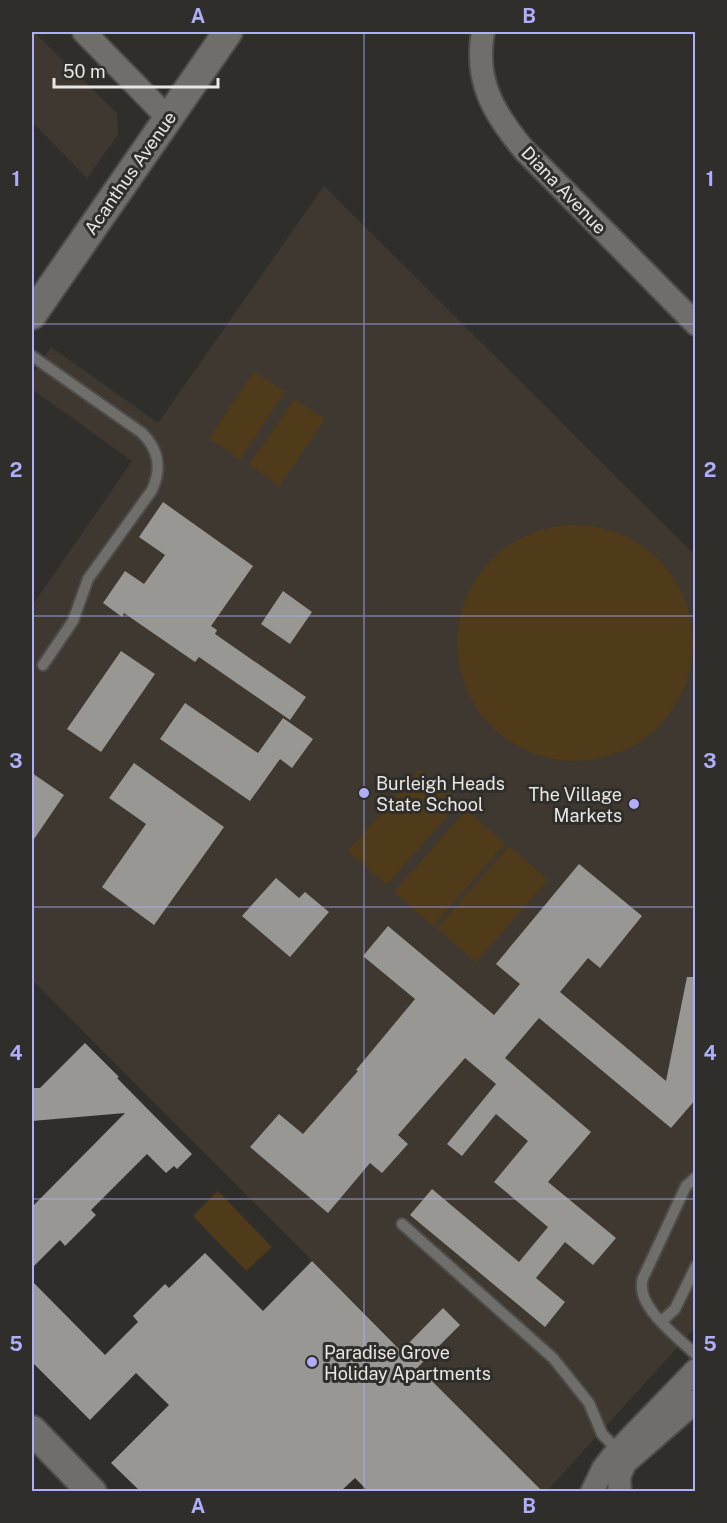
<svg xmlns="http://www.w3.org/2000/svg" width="727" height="1523" viewBox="0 0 727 1523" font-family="'Public Sans',sans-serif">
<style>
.built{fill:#3e3830}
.green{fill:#4f3a1a}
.building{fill:#999793}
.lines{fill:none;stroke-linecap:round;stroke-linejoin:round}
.service-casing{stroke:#4e4c4a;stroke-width:14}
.minor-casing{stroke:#4e4c4a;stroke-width:26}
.tertiary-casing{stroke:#4e4c4a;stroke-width:32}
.service{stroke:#706e6a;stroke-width:10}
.minor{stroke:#706e6a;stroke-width:22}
.tertiary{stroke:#706e6a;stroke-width:28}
.grid{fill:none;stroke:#adaffb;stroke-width:1.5;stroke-opacity:0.55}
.poi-dot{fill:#adaffb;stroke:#302e2b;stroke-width:2}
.labels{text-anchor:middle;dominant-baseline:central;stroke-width:6;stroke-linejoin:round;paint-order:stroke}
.street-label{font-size:18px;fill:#e9e7e5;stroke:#302e2b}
.poi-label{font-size:18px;fill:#e9e7e5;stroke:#302e2b;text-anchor:start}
.neatline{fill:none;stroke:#adaffb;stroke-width:2}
.grid-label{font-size:20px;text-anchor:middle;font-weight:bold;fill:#adaffb}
</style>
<rect width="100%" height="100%" fill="#302e2b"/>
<path class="built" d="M34 32 117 113 118 135 87 178 32 122V35Z
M324 186 695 555V1328L547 1491H542L32 980V606L132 461 32 389V375L51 347 158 423Z"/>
<path class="green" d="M254 372 285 392 240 459 209 438Z
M294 399 325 419 280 486 249 465Z
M457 643a118 118 0 1 1 236 0a118 118 0 1 1-236 0Z
M420 769 459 802 387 885 348 851Z
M466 810 505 844 433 926 394 892Z
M509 846 548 880 476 962 437 928Z
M218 1191 272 1247 246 1271 193 1216Z"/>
<path class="building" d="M163 502 253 566 211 626 217 630 215 634 306 697 290 720 199 657 195 662 124 613 122 617 103 603 125 571 144 584 165 555 139 537Z
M283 591 312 612 290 644 261 624Z
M121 651 155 674 101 752 67 729Z
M185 703 258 753 283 718 313 739 292 768 280 759 250 801 160 739Z
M134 763 224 827 154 925 102 887 146 824 109 798Z
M32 773 64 795 32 842Z
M579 864 642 916 600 968 588 958 560 992 666 1081 687 977H696V1099L671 1128 539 1018 505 1058 591 1132 548 1182 616 1238 593 1265 565 1242 536 1278 565 1302 545 1327 410 1215 432 1189 519 1262 548 1227 494 1182 528 1141 496 1114 462 1156 447 1144 496 1084 465 1058 398 1135 408 1144 382 1173 370 1163 328 1213 250 1147 279 1114 303 1134 358 1071 356 1070 415 999 363 956 388 926 494 1015 520 984 496 964Z
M276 878 299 898 305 892 329 912 290 957 242 916Z
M85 1043 119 1077 117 1078 192 1154 177 1169 174 1166 166 1173 147 1154 91 1210 96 1215 65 1246 60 1240 32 1268V1207L125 1113 32 1121V1088H40Z
M205 1253 263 1311 312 1261 401 1351 443 1308 460 1325 418 1367 542 1491H368L355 1478 341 1491H140L111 1463 169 1405 136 1373 90 1420 32 1362V1281L105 1355 138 1322 133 1316 165 1284 169 1288Z"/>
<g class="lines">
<defs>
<path id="service" d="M32 356 142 433C159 450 162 468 152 490L88 579 73 621 43 665
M696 1177 686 1186 643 1278C634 1306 677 1336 696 1355
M402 1224 553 1358 589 1403 602 1434 618 1450
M662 1321 675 1309 696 1266"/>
<path id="minor" d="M84 32 168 118
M483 32C474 81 494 114 525 151L696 324
M592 1492 603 1469 613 1456 696 1370
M620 1492 619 1477 625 1463 696 1401"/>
<path id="tertiary" d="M32 315 228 32
M32 1430 92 1492"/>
</defs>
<use href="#service" class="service-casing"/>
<use href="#minor" class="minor-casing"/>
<use href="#tertiary" class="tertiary-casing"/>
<use href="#service" class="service"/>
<use href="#minor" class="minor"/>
<use href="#tertiary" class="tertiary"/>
</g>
<path class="grid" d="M364 32V1492M32 324H696M32 616H696M32 907H696M32 1199H696"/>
<g class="poi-dot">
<circle cx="364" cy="793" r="6"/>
<circle cx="634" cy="804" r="6"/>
<circle cx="312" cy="1362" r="6"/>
</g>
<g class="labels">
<g class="street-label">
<text transform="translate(130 173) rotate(-55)">Acanthus Avenue</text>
<text transform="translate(564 190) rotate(46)">Diana Avenue</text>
</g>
<g class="poi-label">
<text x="376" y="783">Burleigh Heads<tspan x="376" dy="21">State School</tspan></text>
<text x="622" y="794" text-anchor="end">The Village<tspan x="622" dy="21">Markets</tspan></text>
<text x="324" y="1352">Paradise Grove<tspan x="324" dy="21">Holiday Apartments</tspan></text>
</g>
</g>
<rect width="727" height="1523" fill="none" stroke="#302e2b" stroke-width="66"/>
<path d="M54 78v9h164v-9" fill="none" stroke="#e9e7e5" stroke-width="3"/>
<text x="63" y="78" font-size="18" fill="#e9e7e5" stroke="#302e2b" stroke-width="4.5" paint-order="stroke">50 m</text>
<rect x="33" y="33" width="661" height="1457" class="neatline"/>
<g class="grid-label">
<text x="198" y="23">A</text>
<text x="529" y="23">B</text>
<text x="16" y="186">1</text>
<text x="710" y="186">1</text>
<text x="16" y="477">2</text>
<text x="710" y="477">2</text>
<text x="16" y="768">3</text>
<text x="710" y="768">3</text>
<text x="16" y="1060">4</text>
<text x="710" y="1060">4</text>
<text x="16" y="1351">5</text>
<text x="710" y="1351">5</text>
<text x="198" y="1513">A</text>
<text x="529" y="1513">B</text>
</g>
</svg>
